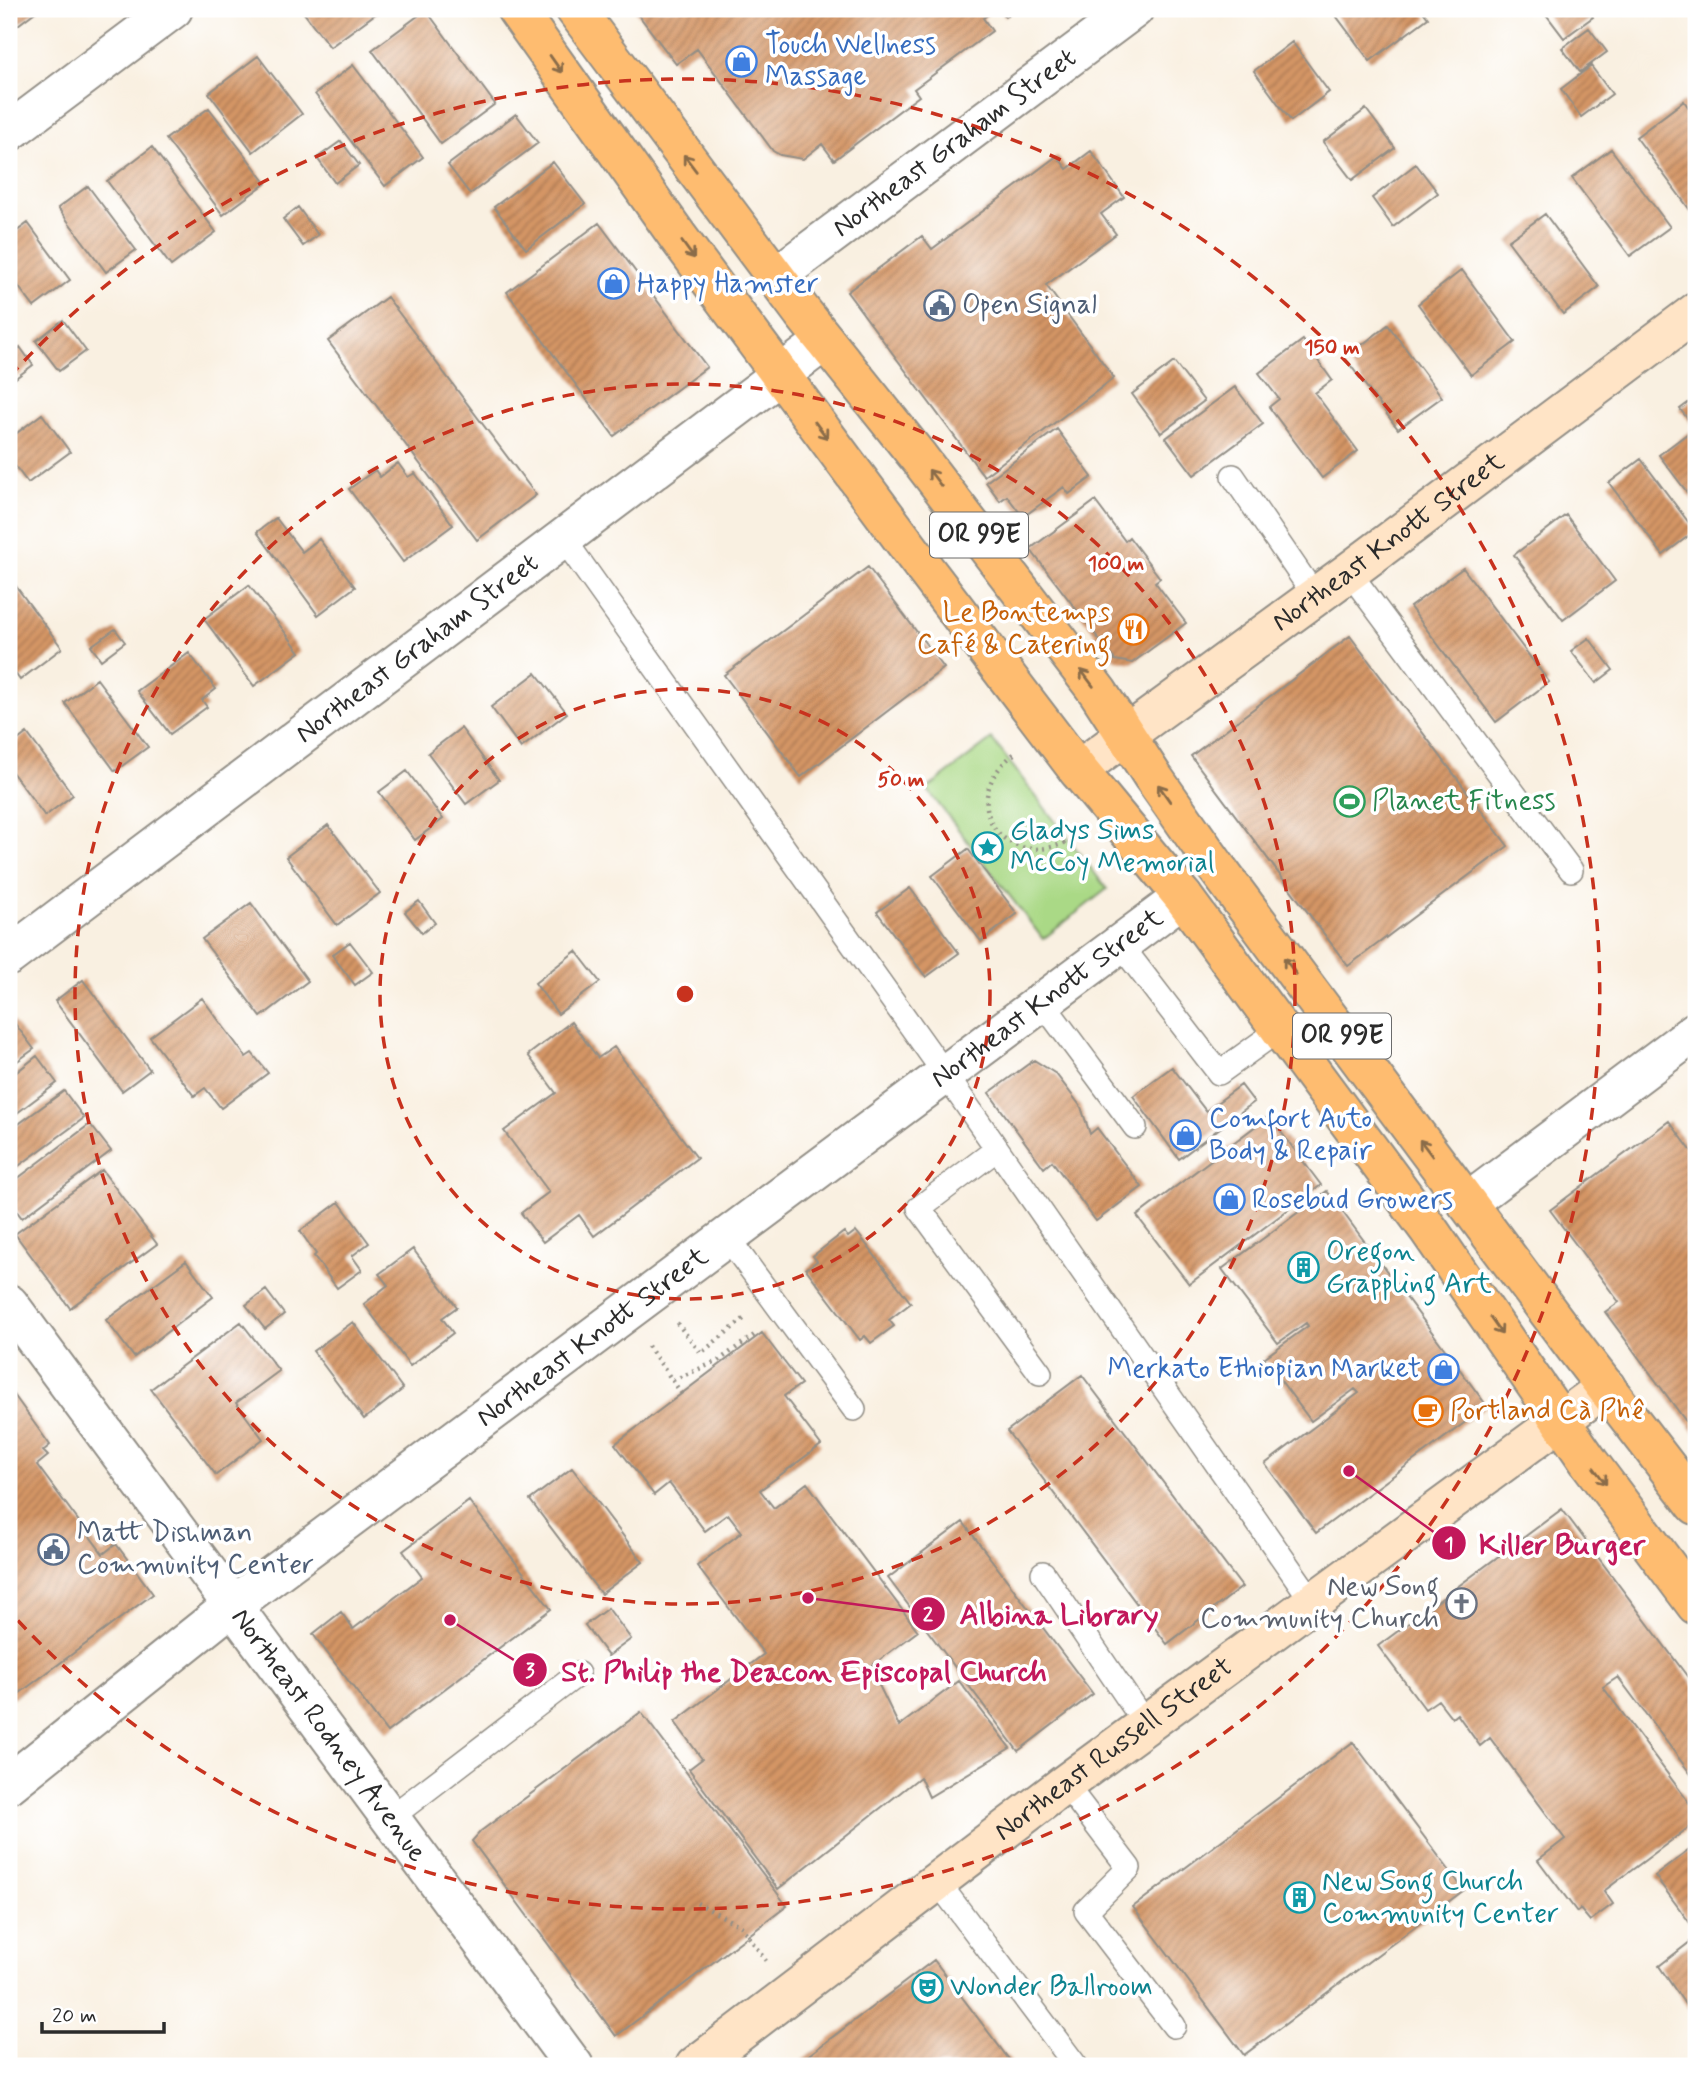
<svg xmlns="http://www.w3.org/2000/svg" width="1705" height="2075" viewBox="0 0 1705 2075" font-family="Mynerve,sans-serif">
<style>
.green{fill:#aad986;stroke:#6a8258;stroke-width:2}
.building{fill:url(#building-hatch)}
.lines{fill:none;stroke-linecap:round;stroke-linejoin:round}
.lane-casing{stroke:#928e86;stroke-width:26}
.street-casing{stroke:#928e86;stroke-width:42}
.secondary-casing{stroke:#928e86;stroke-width:42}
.primary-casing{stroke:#928e86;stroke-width:42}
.path{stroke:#928e86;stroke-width:4.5;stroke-dasharray:2 5;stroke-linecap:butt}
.lane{stroke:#fff;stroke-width:23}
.street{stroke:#fff;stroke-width:38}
.secondary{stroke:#ffe4c6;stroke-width:38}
.primary{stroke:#febc70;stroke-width:38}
.oneway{stroke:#8a6c4a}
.ring{fill:none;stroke:#c8321e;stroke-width:3.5;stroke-dasharray:12 9}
.labels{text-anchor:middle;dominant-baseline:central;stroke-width:7;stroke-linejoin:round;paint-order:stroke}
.shield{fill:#fff;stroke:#6b6b6b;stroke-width:2}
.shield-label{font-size:26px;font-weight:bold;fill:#2b2b2b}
.shop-label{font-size:28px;fill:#366cbe;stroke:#fff;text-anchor:start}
.street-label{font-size:28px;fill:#2b2b2b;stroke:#fff}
.service-label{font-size:28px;fill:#4e5e75;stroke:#fff;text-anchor:start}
.food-label{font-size:28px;fill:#c56008;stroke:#fff;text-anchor:end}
.leisure-label{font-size:28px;fill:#27864d;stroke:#fff;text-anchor:start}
.culture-label{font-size:28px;fill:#0d838f;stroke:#fff;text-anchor:start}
.worship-label{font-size:28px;fill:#5b616d;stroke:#fff;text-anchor:end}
.centre{fill:#c8321e;stroke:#fff;stroke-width:3.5}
.ring-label{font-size:21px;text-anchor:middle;font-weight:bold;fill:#c8321e;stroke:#fff;stroke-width:7;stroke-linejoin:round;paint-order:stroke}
.leader{fill:none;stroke:#c2185b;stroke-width:2.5}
.callout-dot{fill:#c2185b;stroke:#fff;stroke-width:2.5}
.mark-label{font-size:21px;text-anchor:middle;font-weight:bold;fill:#fff}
.callout-label{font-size:30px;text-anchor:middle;font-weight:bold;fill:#c2185b;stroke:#fff;stroke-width:7;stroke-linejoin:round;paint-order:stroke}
</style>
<defs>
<pattern id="building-hatch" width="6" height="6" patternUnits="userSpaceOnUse" patternTransform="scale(1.75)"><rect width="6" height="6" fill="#d49565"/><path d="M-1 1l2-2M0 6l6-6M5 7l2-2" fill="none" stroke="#ac7a53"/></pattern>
</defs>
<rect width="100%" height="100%" fill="#fff"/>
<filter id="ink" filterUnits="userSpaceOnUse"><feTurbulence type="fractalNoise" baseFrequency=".0143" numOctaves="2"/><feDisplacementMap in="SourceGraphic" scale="14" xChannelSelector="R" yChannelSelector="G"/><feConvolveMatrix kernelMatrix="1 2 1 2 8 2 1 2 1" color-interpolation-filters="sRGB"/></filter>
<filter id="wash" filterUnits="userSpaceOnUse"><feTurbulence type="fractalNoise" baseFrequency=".00686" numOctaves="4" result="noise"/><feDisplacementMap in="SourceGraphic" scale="28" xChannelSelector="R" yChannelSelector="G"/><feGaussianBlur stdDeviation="1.57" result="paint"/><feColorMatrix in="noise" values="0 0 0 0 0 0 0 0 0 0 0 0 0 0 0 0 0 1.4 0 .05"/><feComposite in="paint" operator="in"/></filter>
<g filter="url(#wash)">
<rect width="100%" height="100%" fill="#f9f0e1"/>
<path class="green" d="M992 739 1107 889 1043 939 927 789Z"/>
<g id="blocks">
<path class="building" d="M9 9H39L10 31Z
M301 9H382L330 47Z
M634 9H996L983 18 992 31 914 89 919 96 834 160 822 144 803 159 780 155 773 151 697 49 676 64Z
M999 9H1017L1005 17Z
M1331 9H1421L1428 18 1370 61Z
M1542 9H1587L1593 17 1564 38Z
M426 10 495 104 441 144 372 50Z
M1589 28 1607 52 1580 72 1562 48Z
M1292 42 1329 92 1291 121 1254 71Z
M258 56 302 114 253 152 209 93Z
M353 65 423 157 385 186 315 94Z
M1591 66 1612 94 1581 117 1561 89Z
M1684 101 1696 118V218L1636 137Z
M209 108 266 183 223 215 166 139Z
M1366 109 1395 148 1352 180 1323 142Z
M516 114 538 143 470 194 448 165Z
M341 141 359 165 335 183 317 158Z
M152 147 216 232 171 266 107 181Z
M1611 149 1670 227 1630 256 1572 178Z
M1091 151 1124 197 1101 214 1116 234 1046 285 1114 378 984 476 847 292 922 236 932 249 1057 156 1067 169Z
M553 162 585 204 526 249 494 207Z
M1416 164 1438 193 1393 227 1372 198Z
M88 186 136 250 106 272 58 208Z
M298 207 318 235 303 246 283 219Z
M1545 214 1599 287 1563 314 1508 241Z
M28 223 70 280 34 307 9 274V237Z
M599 223 707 367 614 436 507 292Z
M1462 270 1515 342 1471 375 1418 304Z
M387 297 536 495 477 540 328 341Z
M63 320 86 351 59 371 36 341Z
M1388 325 1442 397 1398 429 1345 358Z
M1303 340 1332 380 1315 393 1358 451 1322 478 1269 407 1279 399 1259 373Z
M20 347 33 365 9 383V356Z
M1174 362 1204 401 1161 433 1132 394Z
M1235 387 1263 424 1194 475 1166 438Z
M1696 397V504L1659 455 1695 428 1680 409Z
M42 414 70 452 28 483 9 458V439Z
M1057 429 1092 477 1069 494 1064 487 1023 517 1007 496 1000 501 986 482Z
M1641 459 1695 531 1663 555 1609 483Z
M398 463 408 477 415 473 453 525 403 562 349 489 375 470 380 477Z
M1095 501 1125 541 1129 537 1160 578 1155 582 1186 623 1132 663 1115 660 1030 549Z
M1566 515 1615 581 1563 620 1514 555Z
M276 518 302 552 319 539 355 587 318 615 257 532Z
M868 567 944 668 801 777 724 675Z
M1463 568 1549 682 1496 722 1410 607Z
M9 577 62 648 20 680 9 665Z
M249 585 300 652 254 686 204 619Z
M115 629 125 642 101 660 91 646Z
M1350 636 1508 846 1348 966 1191 756Z
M1589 638 1613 670 1596 683 1571 651Z
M189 653 216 689 202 700 207 707 170 734 137 691Z
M536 673 567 713 521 748 491 707Z
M97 679 148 747 115 771 65 703Z
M461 728 499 780 466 804 428 753Z
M27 733 73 795 45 816 9 768V747Z
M407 771 443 819 415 840 379 792Z
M328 825 380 893 337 925 286 857Z
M968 849 1017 914 981 941 932 876Z
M910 888 959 953 926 977 877 912Z
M419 901 435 923 422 933 405 912Z
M251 903 308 981 261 1017 202 939Z
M350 942 373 972 355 985 332 955Z
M576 951 600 982 558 1014 535 983Z
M83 980 150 1070 122 1091 55 1001Z
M202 998 246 1057 252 1053 268 1073 221 1108 205 1088 194 1096 150 1037Z
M13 1021 34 1049 9 1067V1024Z
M571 1022 598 1058 614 1047 697 1158 594 1236 579 1215 543 1242 521 1213 549 1192 504 1131 556 1093 528 1055Z
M37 1056 57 1083 9 1119V1078Z
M1034 1060 1056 1074 1081 1107 1090 1134 1097 1128 1142 1187 1096 1221 1052 1161 1044 1168 989 1093Z
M1172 1067 1206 1111 1241 1085 1254 1102 1179 1159 1133 1096Z
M64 1091 84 1118 9 1173V1131Z
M1269 1116 1321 1185 1189 1284 1137 1216Z
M1669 1121 1696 1157V1435L1605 1312 1619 1302 1550 1210Z
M90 1124 111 1151 22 1218 9 1201V1185Z
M102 1170 157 1244 70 1308 15 1234Z
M1327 1191 1487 1406 1316 1533 1265 1464 1359 1393 1355 1389 1311 1421 1264 1358 1308 1326 1306 1323 1278 1343 1222 1269Z
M339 1202 369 1243 352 1256 362 1270 337 1288 314 1256 316 1254 300 1231Z
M856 1231 911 1303 889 1320 894 1326 871 1343 865 1336 860 1340 806 1269 817 1261 813 1256 844 1232 848 1237Z
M413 1249 457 1307 442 1318 453 1333 410 1366 364 1304 388 1285 379 1274Z
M186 1261 213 1297 134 1357 106 1320Z
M266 1290 284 1314 265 1329 246 1305Z
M241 1322 279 1371 236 1403 263 1439 216 1475 151 1389Z
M353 1322 403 1389 364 1419 313 1351Z
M762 1333 801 1384 784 1396 821 1445 760 1490 774 1508 807 1483 918 1631 870 1667 899 1726 959 1681 1010 1748 929 1797 920 1777 778 1889 689 1769 702 1759 675 1722 764 1654 697 1566 742 1532 728 1514 705 1531 669 1483 654 1495 615 1444Z
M1082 1375 1242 1587 1167 1644 1007 1431Z
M9 1388 50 1445 43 1451 48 1456 37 1465 103 1554 116 1544 153 1594 9 1701Z
M572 1468 643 1562 601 1594 530 1500Z
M469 1501 551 1609 387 1732 313 1634 341 1612 353 1629 422 1577 403 1551Z
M1562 1509 1696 1688V1781L1618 1677 1603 1687 1696 1812V1822L1604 1891 1613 1904 1590 1921 1580 1909 1577 1912 1538 1860 1565 1839 1490 1738 1480 1746 1457 1714 1452 1718 1438 1700 1425 1709 1378 1646Z
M963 1522 1093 1694 1018 1751 888 1578Z
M608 1608 631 1639 608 1656 585 1625Z
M641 1712 787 1906 616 2036 472 1841 481 1831Z
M1353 1742 1464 1890 1244 2055 1133 1907Z
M1696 1845V1924L1693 1927 1655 1876Z
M1690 1942 1696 1950V2020L1659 1966Z
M934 1960 1014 2066H805L801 2061Z"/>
</g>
</g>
<g filter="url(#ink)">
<use href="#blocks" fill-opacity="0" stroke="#928e86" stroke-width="2"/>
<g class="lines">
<defs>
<path id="lane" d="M1233 476 1315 596
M563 538 945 1074 1313 1602
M1349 572 1571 870
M1120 944 1219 1073 1280 1029
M1042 1002 1135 1127
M997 1149 919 1208 1040 1373
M727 1237 854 1409
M1043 1573 1146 1725
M1065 1784 1129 1868 1086 1911 1174 2026
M390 1818 578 1674
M937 1881 1076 2066"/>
<g id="street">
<path d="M9 132 173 9"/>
<path id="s1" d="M775 277 1134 9"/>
<path id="s2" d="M9 956 825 341"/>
<path d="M1467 1203 1696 1031"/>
<path id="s3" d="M9 1304 574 2066"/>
<path id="s4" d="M9 1784 233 1605 1183 897"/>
</g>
<g id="secondary">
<path id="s5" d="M1078 770 1349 572 1696 312"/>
<path id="s6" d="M695 2066 1065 1784 1606 1387"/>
</g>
<path id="primary" d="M516 9 678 237 915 556 1078 770 1183 897 1280 1029 1429 1230 1589 1462 1696 1605
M575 9 802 312 919 458 1098 692 1153 777 1217 868 1576 1349 1696 1505"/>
</defs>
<use href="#lane" class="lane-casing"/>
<use href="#street" class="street-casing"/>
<use href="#secondary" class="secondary-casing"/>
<use href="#primary" class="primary-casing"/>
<path class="path" d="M1014 754C951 802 1007 881 1079 835
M677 1323 701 1353 746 1317
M648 1346 682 1394
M673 1380 718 1361 757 1333
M697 1903 741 1926 766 1961"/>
<use href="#lane" class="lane"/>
<use href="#street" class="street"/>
<use href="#secondary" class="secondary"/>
<use href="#primary" class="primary"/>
</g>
<defs><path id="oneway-shaft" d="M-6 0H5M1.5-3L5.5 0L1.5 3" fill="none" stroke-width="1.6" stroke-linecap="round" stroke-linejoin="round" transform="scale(1.75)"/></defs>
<g class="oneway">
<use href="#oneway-shaft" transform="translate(556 64) rotate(55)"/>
<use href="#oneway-shaft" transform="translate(690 163) rotate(-127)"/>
<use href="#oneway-shaft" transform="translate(688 250) rotate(54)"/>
<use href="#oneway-shaft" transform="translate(821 430) rotate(53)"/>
<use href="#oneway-shaft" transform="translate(935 478) rotate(-127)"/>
<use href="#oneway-shaft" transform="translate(1087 678) rotate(-127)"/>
<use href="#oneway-shaft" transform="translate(1164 793) rotate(-125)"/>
<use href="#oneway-shaft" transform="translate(1290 966) rotate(-127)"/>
<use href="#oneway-shaft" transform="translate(1426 1148) rotate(-127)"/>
<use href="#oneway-shaft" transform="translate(1496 1326) rotate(55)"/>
<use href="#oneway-shaft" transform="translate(1600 1476) rotate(53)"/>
</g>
</g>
<g class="ring">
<circle cx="685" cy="994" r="305"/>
<circle cx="685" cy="994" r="610"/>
<path d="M10 376A915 915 0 1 1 10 1612"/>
</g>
<defs>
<symbol id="shop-ring" viewBox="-11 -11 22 22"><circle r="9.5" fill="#fff" stroke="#3f7fe0" stroke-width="1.5"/><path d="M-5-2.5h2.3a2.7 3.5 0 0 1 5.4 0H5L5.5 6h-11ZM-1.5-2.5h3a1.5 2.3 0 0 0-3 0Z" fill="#3f7fe0"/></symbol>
<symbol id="civic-ring" viewBox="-11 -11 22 22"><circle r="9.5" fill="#fff" stroke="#5c6f8a" stroke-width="1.5"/><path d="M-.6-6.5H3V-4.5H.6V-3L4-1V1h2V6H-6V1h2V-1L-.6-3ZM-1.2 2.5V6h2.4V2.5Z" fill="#5c6f8a"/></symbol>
<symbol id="restaurant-ring" viewBox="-11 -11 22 22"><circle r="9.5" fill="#fff" stroke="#e8710a" stroke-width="1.5"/><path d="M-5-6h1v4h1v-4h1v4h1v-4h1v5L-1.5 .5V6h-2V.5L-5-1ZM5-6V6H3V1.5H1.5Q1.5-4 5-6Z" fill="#e8710a"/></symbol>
<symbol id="stadium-ring" viewBox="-11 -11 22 22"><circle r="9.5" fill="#fff" stroke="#2e9e5b" stroke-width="1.5"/><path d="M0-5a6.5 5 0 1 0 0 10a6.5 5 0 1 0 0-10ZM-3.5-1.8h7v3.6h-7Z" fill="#2e9e5b"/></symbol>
<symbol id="sight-ring" viewBox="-11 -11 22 22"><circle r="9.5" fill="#fff" stroke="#0f9aa8" stroke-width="1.5"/><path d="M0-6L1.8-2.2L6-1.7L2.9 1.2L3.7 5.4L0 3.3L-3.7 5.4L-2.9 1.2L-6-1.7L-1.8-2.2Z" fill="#0f9aa8"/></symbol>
<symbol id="building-ring" viewBox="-11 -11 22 22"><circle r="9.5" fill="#fff" stroke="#0f9aa8" stroke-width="1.5"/><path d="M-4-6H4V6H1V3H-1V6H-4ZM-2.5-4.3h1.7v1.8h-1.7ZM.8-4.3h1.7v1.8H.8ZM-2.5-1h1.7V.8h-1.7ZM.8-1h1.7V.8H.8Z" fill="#0f9aa8"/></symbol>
<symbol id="cafe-ring" viewBox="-11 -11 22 22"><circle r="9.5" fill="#fff" stroke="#e8710a" stroke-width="1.5"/><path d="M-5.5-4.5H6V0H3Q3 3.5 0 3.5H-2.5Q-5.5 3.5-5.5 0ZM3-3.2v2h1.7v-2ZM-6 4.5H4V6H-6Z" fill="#e8710a"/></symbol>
<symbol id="church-ring" viewBox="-11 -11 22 22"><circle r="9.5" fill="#fff" stroke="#6b7280" stroke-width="1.5"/><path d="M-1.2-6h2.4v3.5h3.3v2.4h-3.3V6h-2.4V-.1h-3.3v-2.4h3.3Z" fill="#6b7280"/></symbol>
<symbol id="theatre-ring" viewBox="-11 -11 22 22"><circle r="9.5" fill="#fff" stroke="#0f9aa8" stroke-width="1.5"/><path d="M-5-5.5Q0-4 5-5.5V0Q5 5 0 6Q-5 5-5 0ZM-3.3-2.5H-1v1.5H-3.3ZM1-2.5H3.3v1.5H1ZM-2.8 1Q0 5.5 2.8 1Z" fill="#0f9aa8"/></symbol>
</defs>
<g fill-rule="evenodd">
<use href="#shop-ring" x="724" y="44" width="35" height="35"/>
<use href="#shop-ring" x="596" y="266" width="35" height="35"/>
<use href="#civic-ring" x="922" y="288" width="35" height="35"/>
<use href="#restaurant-ring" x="1116" y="612" width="35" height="35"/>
<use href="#stadium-ring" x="1332" y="784" width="35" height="35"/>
<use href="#sight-ring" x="970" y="830" width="35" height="35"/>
<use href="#shop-ring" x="1168" y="1118" width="35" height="35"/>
<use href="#shop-ring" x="1212" y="1182" width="35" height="35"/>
<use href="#building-ring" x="1286" y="1250" width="35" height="35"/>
<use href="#shop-ring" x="1426" y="1352" width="35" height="35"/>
<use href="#cafe-ring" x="1410" y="1394" width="35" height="35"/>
<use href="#civic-ring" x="36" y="1532" width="35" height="35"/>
<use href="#church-ring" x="1444" y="1586" width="35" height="35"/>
<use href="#building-ring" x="1282" y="1880" width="35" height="35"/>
<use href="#theatre-ring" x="910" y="1970" width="35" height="35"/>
</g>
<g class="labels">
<g class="shield">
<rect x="930" y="512.5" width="98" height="45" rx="5"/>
<rect x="1293" y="1013.5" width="98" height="45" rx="5"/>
</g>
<g class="shield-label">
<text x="979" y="535">OR 99E</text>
<text x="1342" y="1036">OR 99E</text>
</g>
<g class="shop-label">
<text x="765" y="45">Touch Wellness<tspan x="765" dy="32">Massage</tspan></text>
<text x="637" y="284">Happy Hamster</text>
<text x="1209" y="1119">Comfort Auto<tspan x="1209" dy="32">Body &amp; Repair</tspan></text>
<text x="1252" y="1200">Rosebud Growers</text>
<text x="1421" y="1369" text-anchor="end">Merkato Ethiopian Market</text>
</g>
<g class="street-label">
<text stroke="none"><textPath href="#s1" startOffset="224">Northeast Graham Street</textPath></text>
<text stroke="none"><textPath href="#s5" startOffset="385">Northeast Knott Street</textPath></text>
<text stroke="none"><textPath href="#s2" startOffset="511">Northeast Graham Street</textPath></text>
<text stroke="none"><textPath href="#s4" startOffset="1302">Northeast Knott Street</textPath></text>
<text stroke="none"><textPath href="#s4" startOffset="735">Northeast Knott Street</textPath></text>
<text stroke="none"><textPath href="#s3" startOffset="537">Northeast Rodney Avenue</textPath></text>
<text stroke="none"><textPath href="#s6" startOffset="525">Northeast Russell Street</textPath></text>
</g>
<g class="service-label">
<text x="962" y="305">Open Signal</text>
<text x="77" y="1533">Matt Dishman<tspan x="77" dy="32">Community Center</tspan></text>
</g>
<g class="food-label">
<text x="1110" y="613">Le Bontemps<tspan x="1110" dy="32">Café &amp; Catering</tspan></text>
<text x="1450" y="1411" text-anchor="start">Portland Cà Phê</text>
</g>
<g class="leisure-label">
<text x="1372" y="801">Planet Fitness</text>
</g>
<g class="culture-label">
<text x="1010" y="831">Gladys Sims<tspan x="1010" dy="32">McCoy Memorial</tspan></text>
<text x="1326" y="1252">Oregon<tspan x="1326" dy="32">Grappling Art</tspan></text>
<text x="1322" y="1882">New Song Church<tspan x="1322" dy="32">Community Center</tspan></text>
<text x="950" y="1987">Wonder Ballroom</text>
</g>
<g class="worship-label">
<text x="1439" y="1587">New Song<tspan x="1439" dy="32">Community Church</tspan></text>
</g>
</g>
<circle cx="685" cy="994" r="10" class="centre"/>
<g class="ring-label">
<text x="1332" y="354">150 m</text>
<text x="1116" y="570">100 m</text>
<text x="901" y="786">50 m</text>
</g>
<path class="leader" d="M1349 1471L1449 1543M808 1598L928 1614M450 1620L530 1670"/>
<g class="callout-dot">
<circle cx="1349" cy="1471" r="7"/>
<circle cx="808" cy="1598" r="7"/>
<circle cx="450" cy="1620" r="7"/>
<circle cx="1449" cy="1543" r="18"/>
<circle cx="928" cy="1614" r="18"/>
<circle cx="530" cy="1670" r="18"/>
</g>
<g class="mark-label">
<text x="1449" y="1551">1</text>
<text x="928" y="1621">2</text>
<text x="530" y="1677">3</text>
</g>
<g class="callout-label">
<text x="1562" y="1554">Killer Burger</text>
<text x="1059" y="1624">Albina Library</text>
<text x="804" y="1681">St. Philip the Deacon Episcopal Church</text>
</g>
<rect width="1705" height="2075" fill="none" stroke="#fff" stroke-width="35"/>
<path d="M42 2022v10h122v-10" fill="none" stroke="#2b2b2b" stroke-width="3.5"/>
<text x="52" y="2022" font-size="21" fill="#2b2b2b" stroke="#ffffff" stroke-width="5" paint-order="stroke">20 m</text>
</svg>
